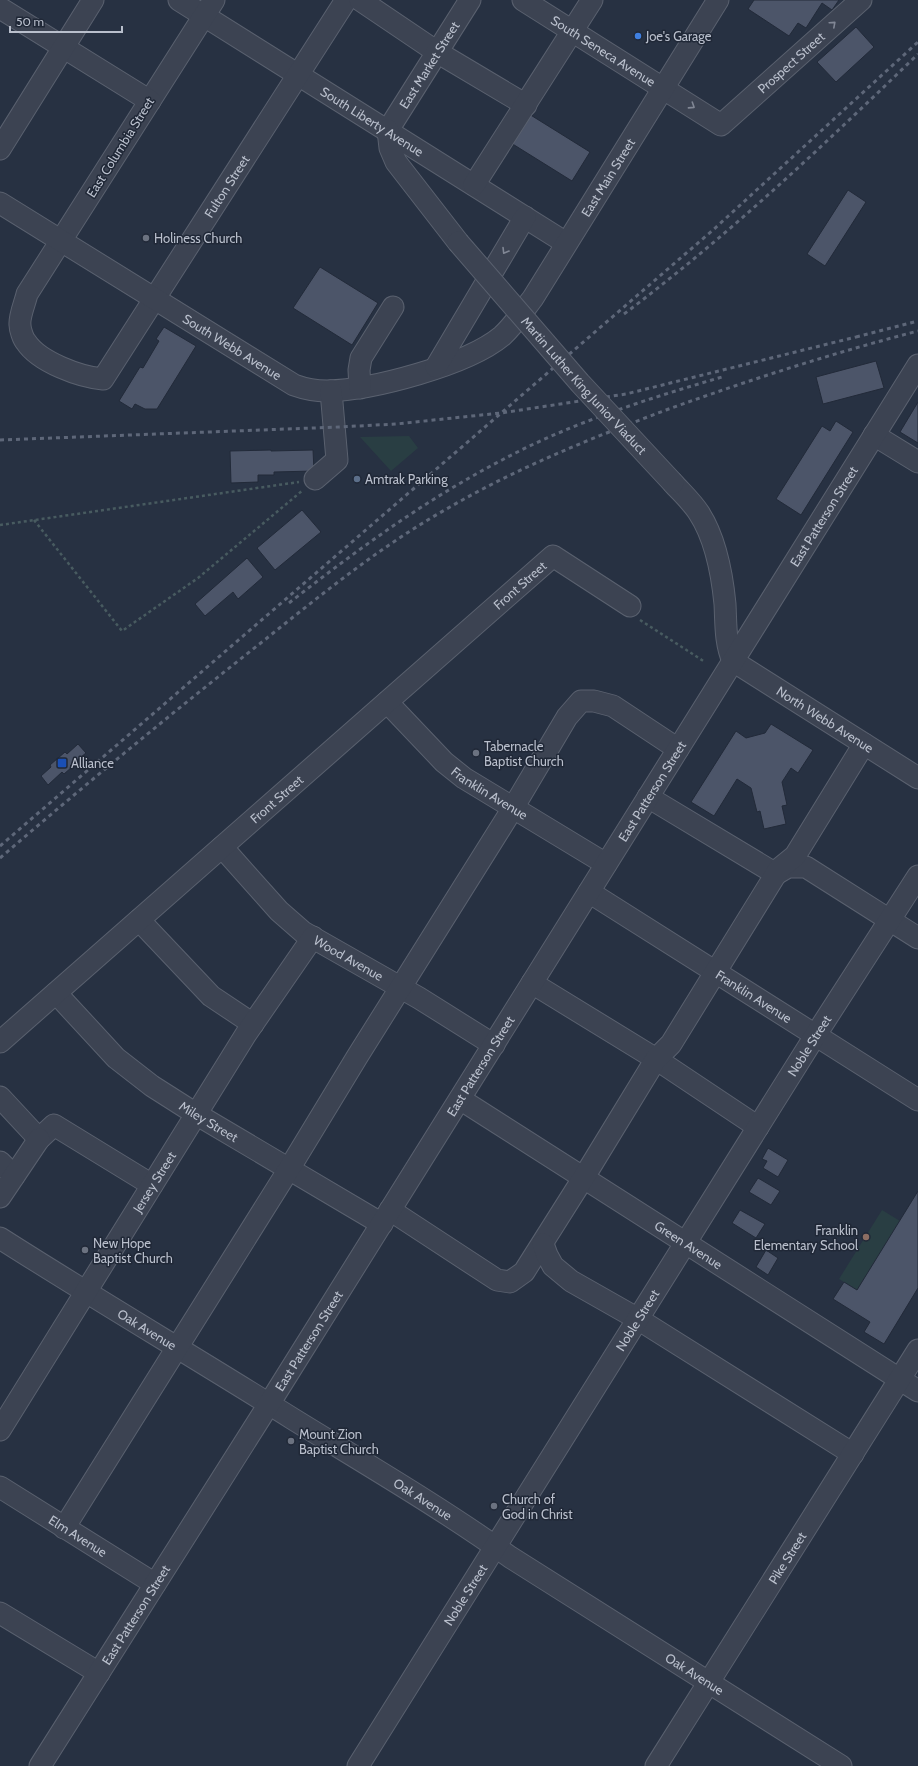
<svg xmlns="http://www.w3.org/2000/svg" width="918" height="1766" viewBox="0 0 918 1766" font-family="Cabin,sans-serif">
<style>
.green{fill:#293e43}
.building{fill:#4c5569;stroke:#222a39}
.lines{fill:none;stroke-linecap:round;stroke-linejoin:round}
.minor-casing{stroke:#5a616f;stroke-width:23}
.path{stroke:#485b60;stroke-width:2.5;stroke-dasharray:3 3;stroke-linecap:butt}
.minor{stroke:#3c4352;stroke-width:21}
.rail{stroke:#5e6779;stroke-width:3;stroke-dasharray:4 4;stroke-linecap:butt}
.minor-bridge-casing{stroke:#5a616f;stroke-width:23;stroke-linecap:butt}
.minor-bridge{stroke:#3c4352;stroke-width:21}
.oneway{stroke:#818795}
.shop-dot{fill:#3f7fe0;stroke:#202837;stroke-width:1.5}
.worship-dot{fill:#6b7280;stroke:#202837;stroke-width:1.5}
.service-dot{fill:#5c6f8a;stroke:#202837;stroke-width:1.5}
.transit-dot{fill:#1a4fb4;stroke:#202837;stroke-width:1.5}
.education-dot{fill:#8d6e63;stroke:#202837;stroke-width:1.5}
.labels{text-anchor:middle;dominant-baseline:central;stroke-width:3;stroke-linejoin:round;paint-order:stroke}
.poi-label{font-size:13px;fill:#b9bfcc;stroke:#202837;text-anchor:start}
.street-label{font-size:13px;fill:#b9bfcc;stroke:#202837}
</style>
<rect width="100%" height="100%" fill="#273142"/>
<path class="green" d="M409 436 418 448 391 471 360 437Z
M882 1210 900 1221 857 1290 839 1279Z"/>
<path class="building" d="M754 0H839L832 10 822 3 806 28 798 23 789 36 748 9Z
M856 27 874 47 836 82 817 62Z
M529 114 590 152 572 181 511 143Z
M848 190 866 202 825 266 807 254Z
M320 267 378 303 352 345 293 308Z
M164 327 196 346 157 409H145L135 404 132 409 119 401 140 367 143 368 159 341 156 339Z
M876 361 884 388 823 404 816 377Z
M918 402V443L900 432Z
M836 421 853 432 801 515 776 499 822 426 830 431Z
M271 450V451L313 450 314 471 274 472V475H258V482L231 483 230 451Z
M302 510 321 532 275 570 257 548Z
M247 558 263 577 238 599 233 592 205 616 195 604Z
M771 724 813 750 798 773 791 768 782 782 787 805 782 806 786 824 764 829 760 811 757 812 751 788 737 779 714 816 691 802 736 731 746 738 765 733Z
M78 744 86 753 70 766 72 767 64 774 62 772 48 785 41 776 51 767 50 765 65 752 67 754Z
M768 1148 788 1160 778 1177 763 1168 767 1161 762 1159Z
M758 1178 780 1191 771 1205 749 1192Z
M918 1191V1288L884 1344 864 1332 870 1322 833 1299 844 1282 857 1290Z
M740 1210 765 1224 756 1238 732 1223Z
M766 1250 778 1258 768 1275 756 1267Z"/>
<g class="lines">
<defs>
<g id="minor">
<path id="s1" d="M179 0 566 243"/>
<path id="s2" d="M214 0 27 294C25 303 19 316 20 325 20 329 23 339 26 342 39 362 80 377 103 379L346 0"/>
<path d="M360 0 437 52 526 105"/>
<path id="s3" d="M523 0 721 125 861 0"/>
<path d="M0 8 150 101"/>
<path id="s4" d="M388 130 470 0"/>
<path d="M388 130 390 148 396 162 458 242"/>
<path d="M0 149 93 0"/>
<path d="M474 185 592 0"/>
<path id="s5" d="M0 203 294 385C305 389 315 391 327 391 372 390 467 365 502 336 514 325 523 311 533 298L718 0"/>
<path d="M436 367 525 217"/>
<path d="M360 388 359 370 361 358 393 307"/>
<path d="M874 435 918 462"/>
<path d="M315 479 337 460 331 391"/>
<path d="M673 483C682 493 692 502 699 513 716 539 722 573 725 604 726 623 725 643 733 661"/>
<path id="s6" d="M733 661 918 778"/>
<path id="s7" d="M387 702 444 762 464 778 606 864"/>
<path d="M648 797 776 874 788 867H806L918 938"/>
<path id="s8" d="M222 847 279 911 303 932 419 998 494 1045"/>
<path id="s9" d="M589 892 918 1100"/>
<path d="M139 920 211 996 253 1024"/>
<path d="M532 983 656 1059 758 1127"/>
<path id="s10" d="M56 993 116 1058 152 1086 196 1114 382 1224"/>
<path id="s11" d="M0 1042 553 556 630 606"/>
<path d="M0 1097 39 1139 54 1125 152 1185"/>
<path id="s12" d="M460 1099 918 1391"/>
<path d="M0 1162 14 1176"/>
<path d="M0 1197 39 1139"/>
<path d="M390 1210 497 1280 510 1282 524 1272 584 1177 656 1059 671 1044 779 869 795 856 864 744"/>
<path id="s13" d="M0 1238C97 1300 196 1358 293 1419 366 1464 440 1507 510 1557L841 1766"/>
<path d="M543 1244 547 1255 553 1266 571 1281 638 1319 853 1454"/>
<path id="s14" d="M0 1430 246 1034 313 937"/>
<path id="s15" d="M0 1487 155 1584"/>
<path d="M64 1528 289 1169 357 1057 513 808 567 717 581 701H594L613 706 678 749"/>
<path d="M0 1613 99 1673"/>
<path id="s16" d="M40 1766 269 1404 918 365"/>
<path id="s17" d="M358 1766 815 1036 918 876"/>
<path id="s18" d="M656 1766 918 1350"/>
</g>
</defs>
<use href="#minor" class="minor-casing"/>
<path class="path" d="M34 520 122 631 198 578 303 490
M0 525 299 482
M640 620 705 662"/>
<use href="#minor" class="minor"/>
<path class="rail" d="M624 314C728 236 824 145 918 54
M856 337 918 321
M0 440 339 427 396 424 501 413 626 394 860 336
M289 603C357 550 425 500 502 460 571 423 647 399 722 377
M0 846 713 230 918 42
M0 858C86 784 173 712 262 642 322 594 382 545 450 507 519 467 592 438 666 410 749 380 833 353 918 331"/>
<defs>
<g id="minor-bridge">
<path id="s19" d="M458 242 580 383 673 483"/>
</g>
</defs>
<use href="#minor-bridge" class="minor-bridge-casing"/>
<use href="#minor-bridge" class="minor-bridge"/>
</g>
<defs><path id="oneway-chevron" d="M-2-3.5L2.5 0L-2 3.5" fill="none" stroke-width="1.6" stroke-linecap="round" stroke-linejoin="round"/></defs>
<g class="oneway">
<use href="#oneway-chevron" transform="translate(833 24) rotate(-42)"/>
<use href="#oneway-chevron" transform="translate(692 106) rotate(33)"/>
<use href="#oneway-chevron" transform="translate(505 251) rotate(121)"/>
</g>
<circle class="shop-dot" cx="638" cy="36" r="4"/>
<g class="worship-dot">
<circle cx="146" cy="238" r="4"/>
<circle cx="476" cy="753" r="4"/>
<circle cx="85" cy="1250" r="4"/>
<circle cx="291" cy="1441" r="4"/>
<circle cx="494" cy="1506" r="4"/>
</g>
<circle class="service-dot" cx="357" cy="479" r="4"/>
<rect class="transit-dot" x="57" y="758" width="10" height="10" rx="2"/>
<circle class="education-dot" cx="866" cy="1237" r="4"/>
<g class="labels">
<g class="poi-label">
<text x="646" y="36">Joe's Garage</text>
<text x="154" y="238">Holiness Church</text>
<text x="365" y="479">Amtrak Parking</text>
<text x="484" y="746">Tabernacle<tspan x="484" dy="15">Baptist Church</tspan></text>
<text x="71" y="763">Alliance</text>
<text x="858" y="1230" text-anchor="end">Franklin<tspan x="858" dy="15">Elementary School</tspan></text>
<text x="93" y="1243">New Hope<tspan x="93" dy="15">Baptist Church</tspan></text>
<text x="299" y="1434">Mount Zion<tspan x="299" dy="15">Baptist Church</tspan></text>
<text x="502" y="1499">Church of<tspan x="502" dy="15">God in Christ</tspan></text>
</g>
<g class="street-label">
<text stroke="none"><textPath href="#s3" startOffset="95">South Seneca Avenue</textPath></text>
<text stroke="none"><textPath href="#s3" startOffset="328">Prospect Street</textPath></text>
<text stroke="none"><textPath href="#s4" startOffset="77">East Market Street</textPath></text>
<text stroke="none"><textPath href="#s1" startOffset="228">South Liberty Avenue</textPath></text>
<text transform="translate(120 147) rotate(-58)">East Columbia Street</text>
<text stroke="none"><textPath href="#s5" startOffset="756">East Main Street</textPath></text>
<text stroke="none"><textPath href="#s2" startOffset="715">Fulton Street</textPath></text>
<text stroke="none"><textPath href="#s5" startOffset="273">South Webb Avenue</textPath></text>
<text stroke="none"><textPath href="#s19" startOffset="191">Martin Luther King Junior Viaduct</textPath></text>
<text stroke="none"><textPath href="#s16" startOffset="1475">East Patterson Street</textPath></text>
<text stroke="none"><textPath href="#s11" startOffset="692">Front Street</textPath></text>
<text stroke="none"><textPath href="#s6" startOffset="109">North Webb Avenue</textPath></text>
<text stroke="none"><textPath href="#s16" startOffset="1151">East Patterson Street</textPath></text>
<text stroke="none"><textPath href="#s7" startOffset="138">Franklin Avenue</textPath></text>
<text stroke="none"><textPath href="#s11" startOffset="368">Front Street</textPath></text>
<text stroke="none"><textPath href="#s8" startOffset="170">Wood Avenue</textPath></text>
<text stroke="none"><textPath href="#s9" startOffset="195">Franklin Avenue</textPath></text>
<text stroke="none"><textPath href="#s17" startOffset="850">Noble Street</textPath></text>
<text stroke="none"><textPath href="#s16" startOffset="827">East Patterson Street</textPath></text>
<text stroke="none"><textPath href="#s10" startOffset="201">Miley Street</textPath></text>
<text stroke="none"><textPath href="#s14" startOffset="292">Jersey Street</textPath></text>
<text stroke="none"><textPath href="#s12" startOffset="271">Green Avenue</textPath></text>
<text stroke="none"><textPath href="#s17" startOffset="526">Noble Street</textPath></text>
<text stroke="none"><textPath href="#s13" startOffset="173">Oak Avenue</textPath></text>
<text stroke="none"><textPath href="#s16" startOffset="503">East Patterson Street</textPath></text>
<text stroke="none"><textPath href="#s13" startOffset="497">Oak Avenue</textPath></text>
<text stroke="none"><textPath href="#s15" startOffset="92">Elm Avenue</textPath></text>
<text stroke="none"><textPath href="#s18" startOffset="246">Pike Street</textPath></text>
<text stroke="none"><textPath href="#s17" startOffset="202">Noble Street</textPath></text>
<text stroke="none"><textPath href="#s16" startOffset="179">East Patterson Street</textPath></text>
<text stroke="none"><textPath href="#s13" startOffset="820">Oak Avenue</textPath></text>
</g>
</g>
<path d="M10 26v6h112v-6" fill="none" stroke="#b9bfcc" stroke-width="2"/>
<text x="16" y="26" font-size="12" fill="#b9bfcc" stroke="#202837" stroke-width="3" paint-order="stroke">50 m</text>
</svg>
